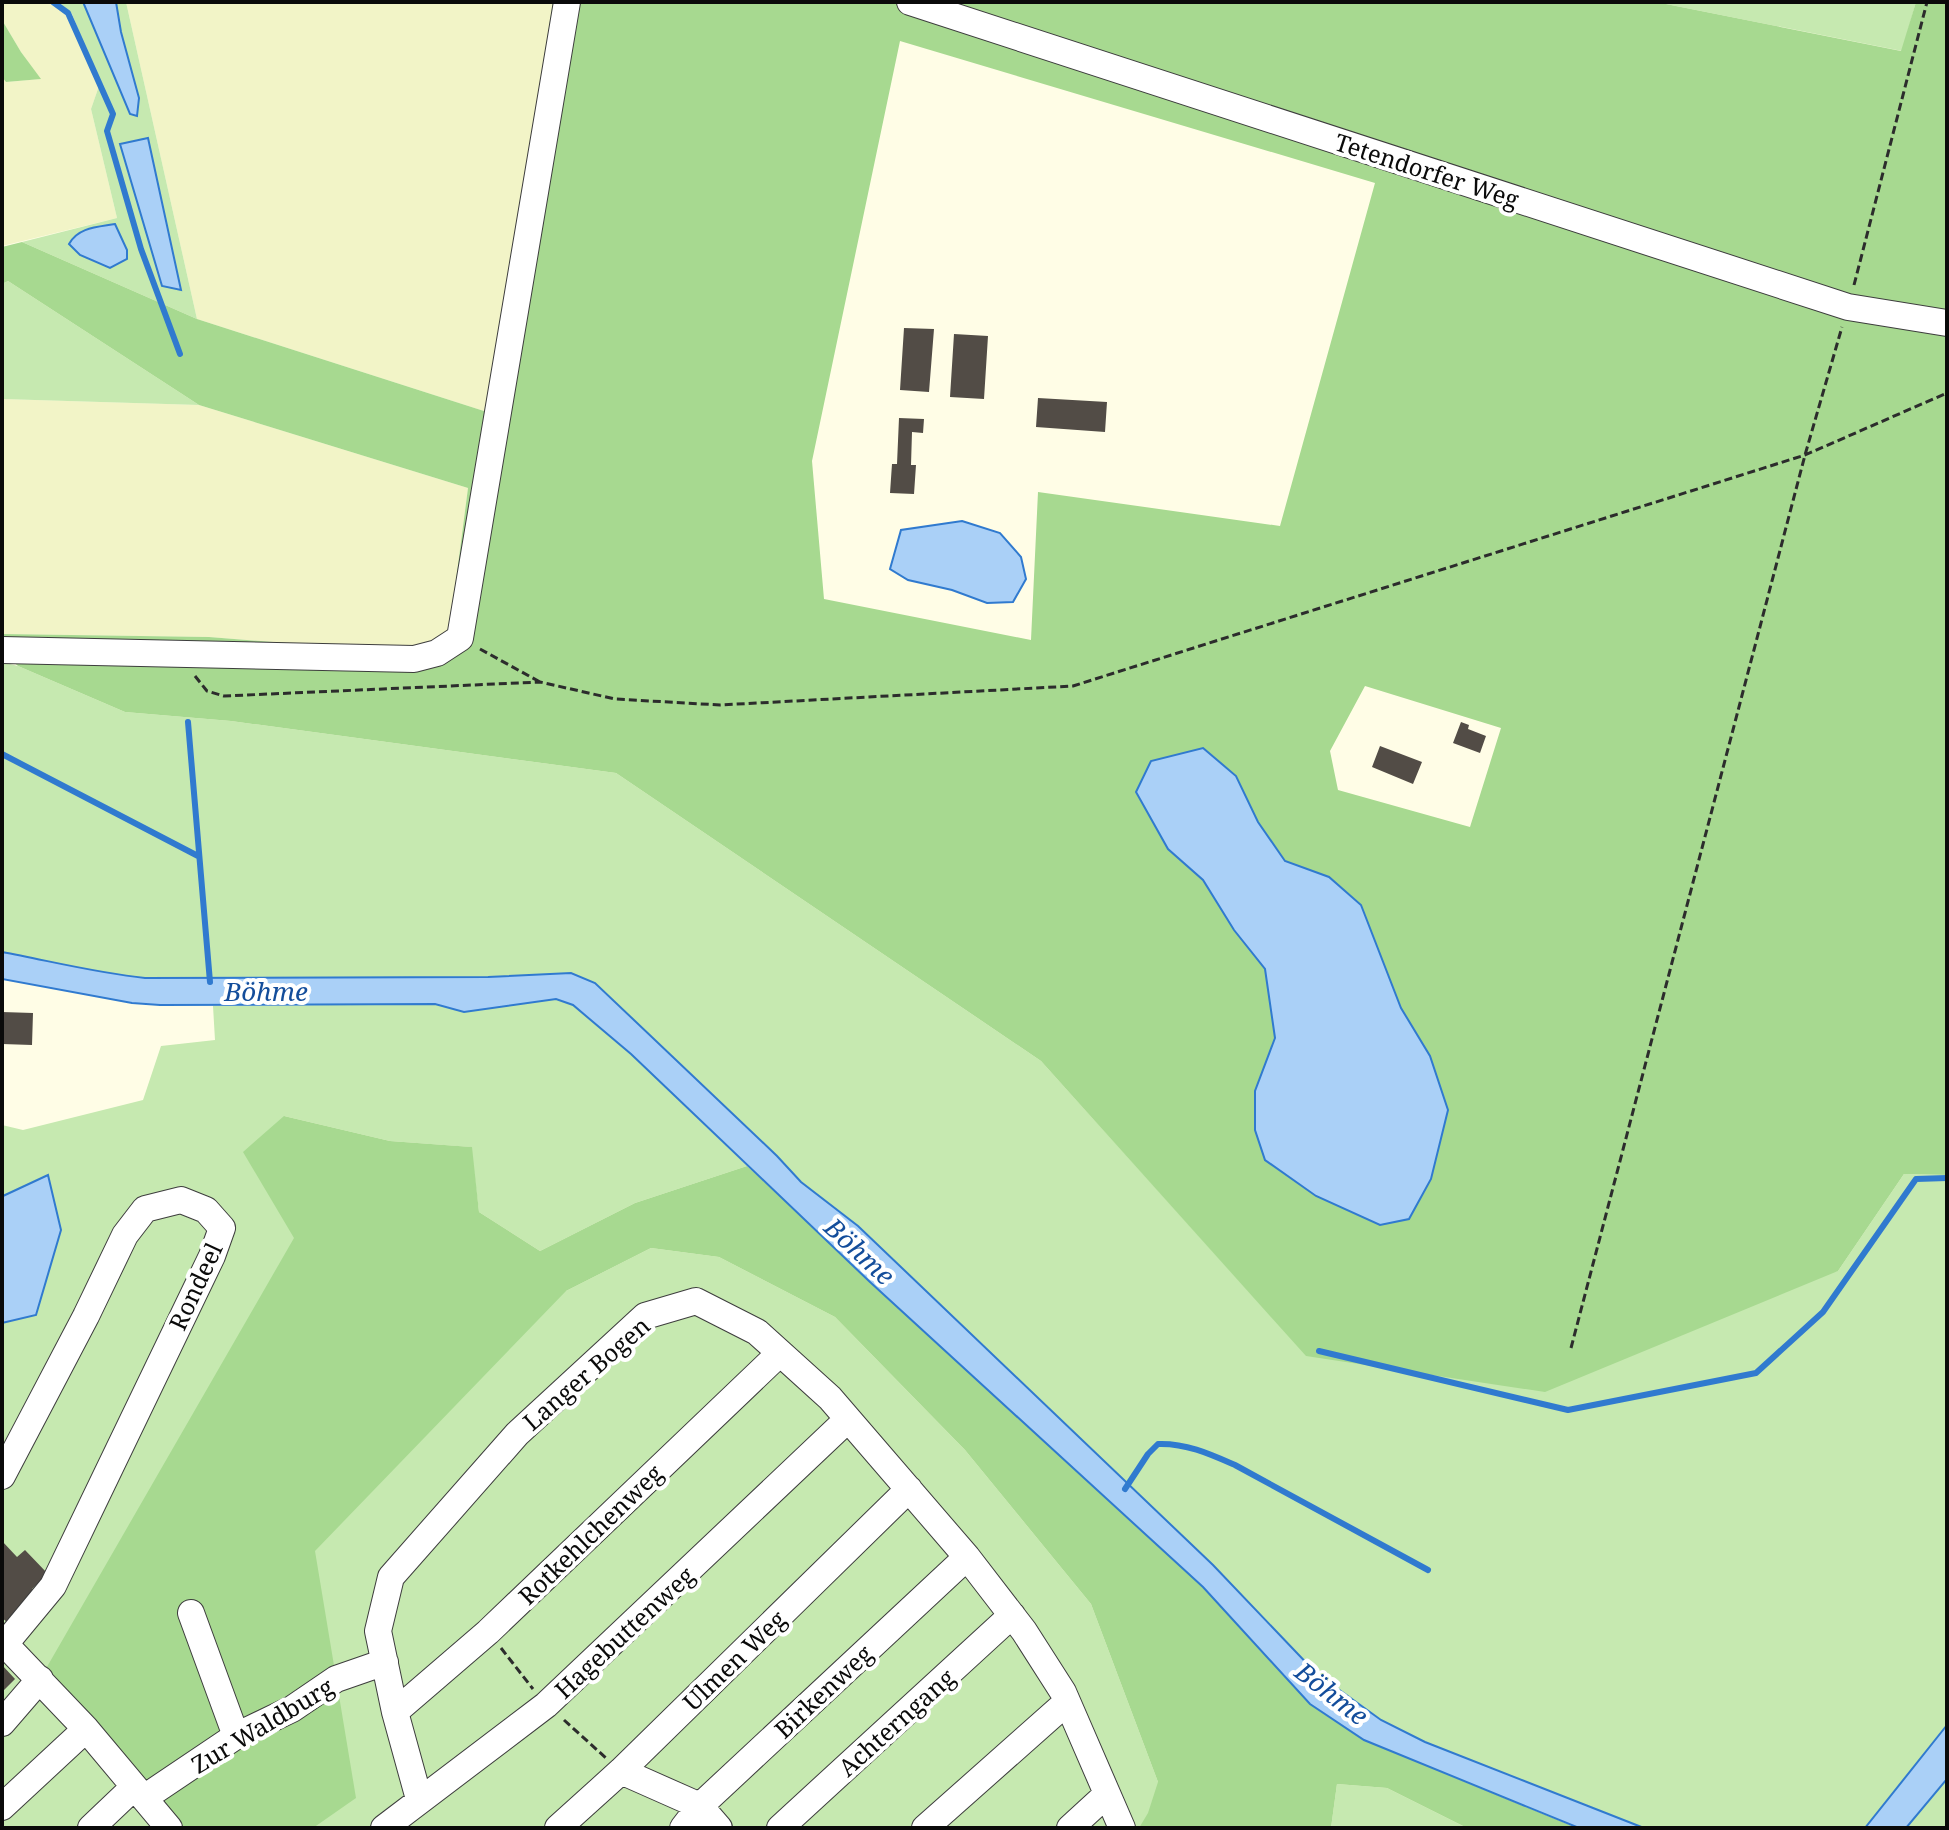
<svg xmlns="http://www.w3.org/2000/svg" width="1949" height="1830" viewBox="0 0 1949 1830" font-family="'Noto Serif',serif">
<style>
.farmland{fill:#f2f4c7}
.green{fill:#c6e9b0}
.forest{fill:#a7d990;fill-rule:evenodd}
.water{fill:#aad0f7;stroke:#307acf;stroke-width:2}
.lines{fill:none;stroke-linecap:round;stroke-linejoin:round}
.stream{stroke:#307acf;stroke-width:6}
.building{fill:#524c46}
.minor-casing{stroke:#3d3d3d;stroke-width:28}
.path{stroke:#2c2c2c;stroke-width:3;stroke-dasharray:8 4;stroke-linecap:butt}
.minor{stroke:#fff;stroke-width:26}
.labels{text-anchor:middle;dominant-baseline:central;stroke-width:8;stroke-linejoin:round;paint-order:stroke}
.street-label{font-size:24px;fill:#0a0a0a;stroke:#fff}
.water-label{font-size:26px;font-style:italic;fill:#134d9b;stroke:#fff}
</style>
<rect width="100%" height="100%" fill="#fffde6"/>
<path class="farmland" d="M2 2H59L72 14 100 83 91 109 117 218 2 246V77L6 82 40 79 21 52 2 20Z
M126 2H553L487 412 197 319Z
M2 399 199 405 468 488 449 634 401 652 209 637 2 634Z"/>
<path class="green" d="M59 2H126L197 319 22 242 117 218 91 109 100 83 72 14Z
M1656 2H1916L1902 51Z
M8 281 199 405 2 399V284Z
M2 662 18 666 125 712 231 721 616 773 1041 1061 1307 1356 1838 1271 1904 1174 1947 1175V1725L1865 1828H1644L1425 1742 1381 1720 1316 1673 1213 1565 858 1226 801 1182 777 1156 571 973 488 977 145 978C97 973 50 961 2 952Z
M556 999 573 1005 631 1054 747 1166 635 1203 540 1251 479 1212 471 1147 390 1141 284 1116 566 1291 651 1248 719 1257 835 1317 965 1450 1091 1604 1158 1782 1277 1828H2V1125L23 1130 143 1100 161 1046 215 1040 213 1006 435 1004 464 1012Z
M1947 1779V1828H1906Z
M1337 1784 1387 1788 1467 1828H1331Z"/>
<path class="forest" d="M553 2H1656L1901 51 1916 2H1947V1175L1904 1174 1838 1271 1545 1392 1306 1356 1041 1061 616 773 231 721 125 712 18 666 2 652V634L209 637 401 652 449 634 468 488 199 405 8 281 2 284V247L22 242 197 319 487 412ZM900 41 1375 183 1280 526 1038 492 1031 640 824 599 812 461ZM1365 686 1501 728 1470 827 1338 790 1330 751ZM1236 776 1258 822 1285 861 1329 877 1361 905 1401 1008 1430 1056 1255 1091 1275 1038 1265 969 1234 930 1203 880Z
M2 20 21 52 41 79 6 82 2 77Z
M284 1116 390 1141 472 1147 479 1212 540 1251 635 1203 747 1166 1203 1587 1310 1704 1364 1740 1577 1828H1467L1387 1788 1337 1784 1331 1828H1139L1148 1813 1158 1782 1091 1604 965 1450 835 1317 719 1257 651 1248 566 1291 315 1551 356 1798 313 1828H169L40 1679 294 1238 243 1152Z"/>
<path class="water" d="M83 2H116L121 32 139 98 137 116 130 114Z
M148 138 181 290 162 286 120 144Z
M115 224 127 250V259L110 268 80 255 69 244C78 227 98 227 115 224Z
M962 521 1000 533 1021 557 1026 579 1013 602 987 603 952 590 908 580 890 569 901 530Z
M1203 748 1236 776 1258 822 1285 861 1329 877 1361 905 1401 1008 1430 1056 1448 1110 1431 1179 1409 1219 1380 1225 1316 1196 1265 1160 1255 1130V1091L1275 1038 1265 969 1234 930 1203 880 1168 849 1136 792 1151 761Z
M2 952C50 961 97 973 145 978L488 977 571 973 595 983 777 1156 801 1182 858 1226 1213 1565 1316 1673 1381 1720 1425 1742 1644 1828H1579L1364 1740 1310 1704 1203 1587 870 1282 631 1054 573 1005 556 999 464 1012 435 1004 160 1005 132 1003 2 979Z
M48 1175 61 1230 36 1315 2 1323 3 1196Z
M1947 1725V1779L1906 1828H1865Z"/>
<g class="lines">
<path class="stream" d="M53 2 68 13 113 114 107 131 141 249 180 354
M188 722 210 982
M2 754 198 856
M1319 1351 1568 1410 1756 1373 1823 1312 1916 1179 1947 1178
M1125 1489 1148 1454 1158 1444C1186 1443 1210 1454 1235 1465L1428 1570"/>
</g>
<path class="building" d="M904 328 934 329 929 392 900 390Z
M954 334 988 336 984 399 950 397Z
M1038 398 1107 402 1105 432 1036 427Z
M899 418 924 419 923 433 912 432 911 465H916L914 494 890 493 892 464H897Z
M1461 722 1469 725 1468 729 1486 736 1480 753 1453 743Z
M1380 746 1422 762 1413 784 1372 767Z
M2 1012 33 1013 32 1045 2 1044Z
M2 1541 17 1557 25 1550 48 1574 32 1589 36 1594 7 1622 2 1618Z
M2 1665 15 1679 2 1692Z"/>
<g class="lines">
<defs>
<path id="minor" d="M910 2 1848 307 1947 323
M2 650 414 659 437 653 460 638 567 2
M2 1476 86 1316 125 1235 145 1209 181 1200 206 1210 222 1228 212 1256 53 1586 5 1644
M191 1613 236 1736
M2 1641 86 1729 169 1828
M395 1712 488 1632 780 1353
M2 1723 40 1679
M621 1771 700 1806 719 1828
M144 1798 236 1736 292 1709 336 1679 385 1662
M419 1799 395 1712 378 1631 391 1577 517 1434 645 1316 696 1301 757 1332 830 1398 967 1557 1024 1631 1063 1692 1122 1828
M2 1807 86 1729
M91 1828 134 1787
M384 1828 546 1705 848 1419
M558 1828 621 1771 909 1489
M683 1828 700 1806 967 1557
M780 1828 1012 1615
M925 1828 1067 1702
M1070 1828 1106 1795"/>
</defs>
<use href="#minor" class="minor-casing"/>
<path class="path" d="M1854 285 1927 2
M480 649 540 682
M195 676 207 691 224 696 540 682 615 699 720 705 1073 686 1805 455 1947 393
M1571 1348 1805 455 1842 327
M501 1648 533 1689
M564 1720 606 1758"/>
<use href="#minor" class="minor"/>
</g>
<g class="labels">
<g class="street-label">
<text transform="translate(1427 170) rotate(18)">Tetendorfer Weg</text>
<text transform="translate(195 1286) rotate(-65)">Rondeel</text>
<text transform="translate(586 1373) rotate(-41)">Langer Bogen</text>
<text transform="translate(590 1534) rotate(-44)">Rotkehlchenweg</text>
<text transform="translate(624 1632) rotate(-43)">Hagebuttenweg</text>
<text transform="translate(734 1660) rotate(-44)">Ulmen Weg</text>
<text transform="translate(823 1691) rotate(-43)">Birkenweg</text>
<text transform="translate(896 1722) rotate(-42)">Achterngang</text>
<text transform="translate(262 1725) rotate(-31)">Zur Waldburg</text>
</g>
<g class="water-label">
<text x="266" y="991">Böhme</text>
<text transform="translate(860 1251) rotate(43)">Böhme</text>
<text transform="translate(1332 1693) rotate(38)">Böhme</text>
</g>
</g>
<rect width="1949" height="1830" fill="none" stroke="#0a0a0a" stroke-width="8"/>
</svg>
